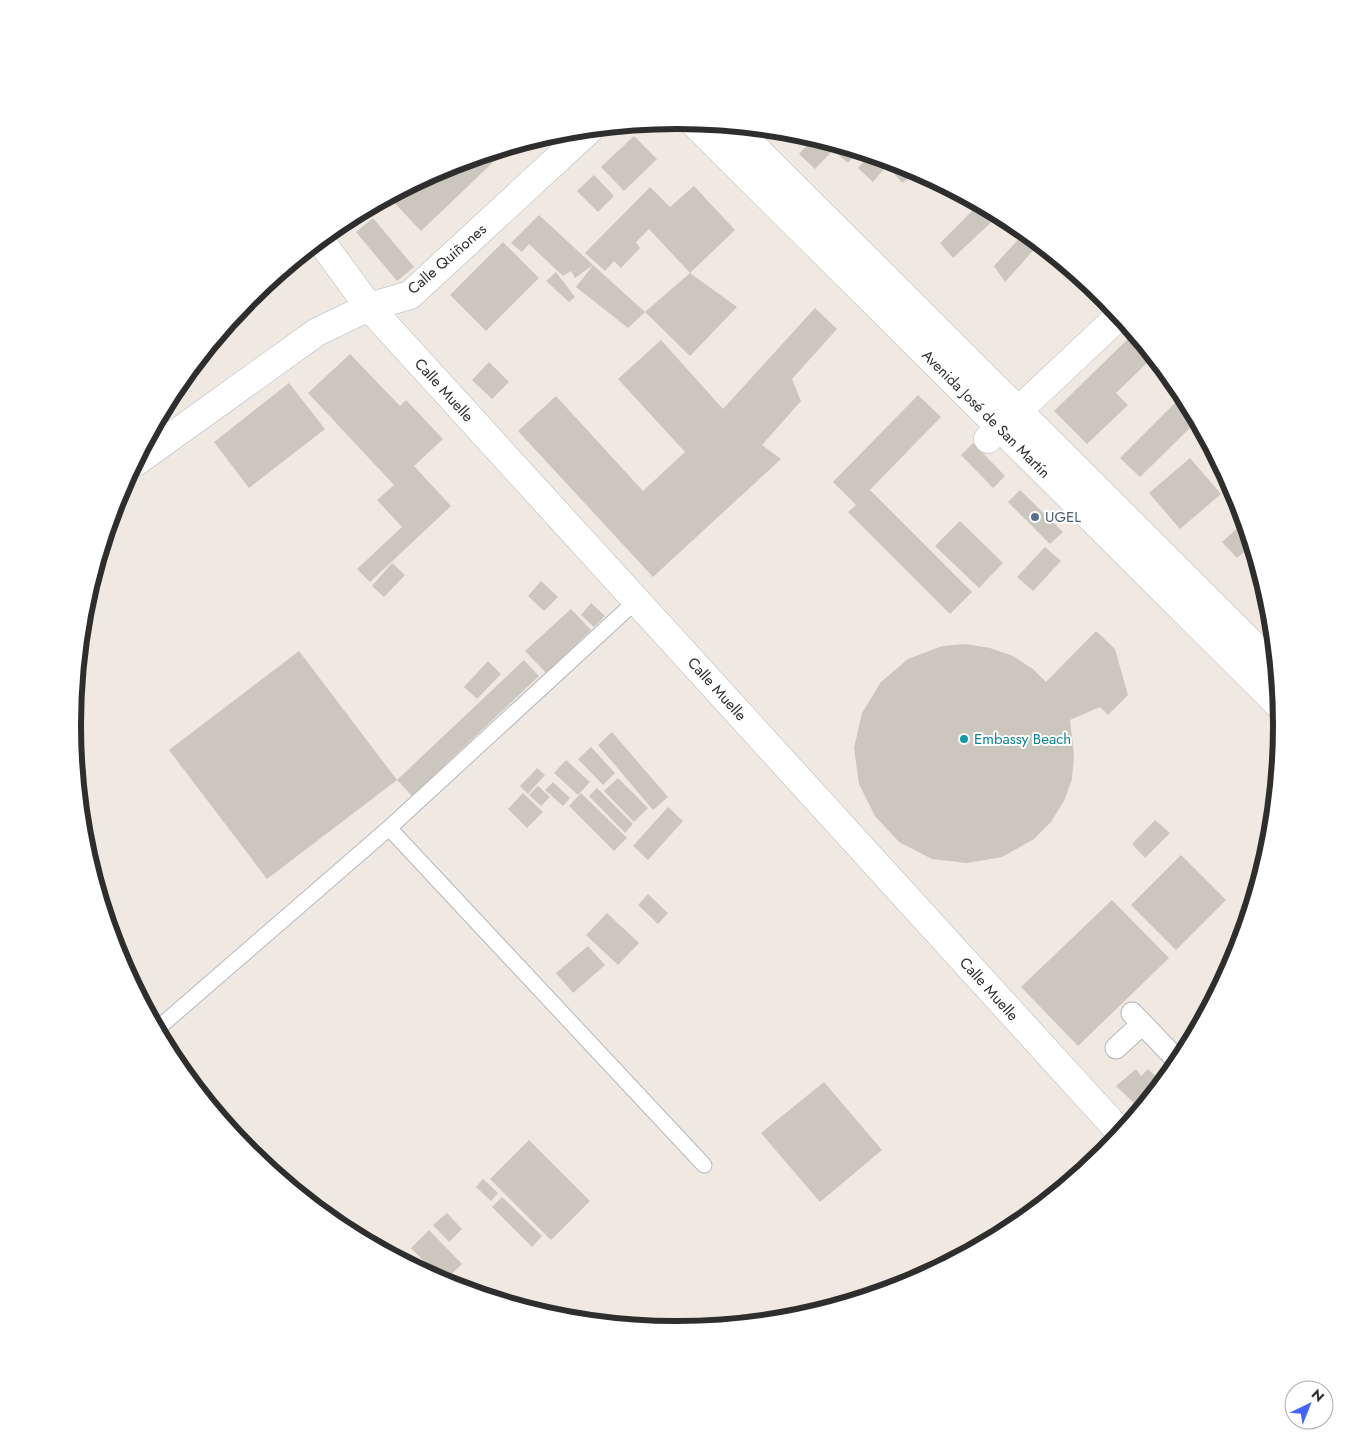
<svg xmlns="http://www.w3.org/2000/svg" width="1354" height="1450" viewBox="0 0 1354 1450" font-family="Jost,sans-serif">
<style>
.building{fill:#cbc7bf}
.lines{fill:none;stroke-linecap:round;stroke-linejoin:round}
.service-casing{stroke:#b4b7c1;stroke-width:17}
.pedestrian-casing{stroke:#b4b7c1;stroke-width:23}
.minor-casing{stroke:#b4b7c1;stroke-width:29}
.secondary-casing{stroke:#b4b7c1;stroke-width:29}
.service{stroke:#fff;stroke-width:15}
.pedestrian{stroke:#fff;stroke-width:21}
.minor{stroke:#fff;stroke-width:28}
.secondary{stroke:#fff;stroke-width:28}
.service-dot{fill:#5c6f8a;stroke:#fff;stroke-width:2}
.culture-dot{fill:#0f9aa8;stroke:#fff;stroke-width:2}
.labels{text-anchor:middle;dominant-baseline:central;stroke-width:4;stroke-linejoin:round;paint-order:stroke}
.street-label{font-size:15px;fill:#2e2e2e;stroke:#fff}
.service-label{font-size:15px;fill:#4e5e75;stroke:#fff;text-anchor:start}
.culture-label{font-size:15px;fill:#0d838f;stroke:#fff;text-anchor:start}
.rim{fill:none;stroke:#2e2e2e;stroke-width:6}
</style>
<rect width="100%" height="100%" fill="#efe9e1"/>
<path class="building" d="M634 136 657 159 624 191 601 167Z
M814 138 854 150 858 151 848 163 833 150 815 169 799 154Z
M509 147 421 231 389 197 446 166Z
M869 155 880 158 887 165 873 182 858 168Z
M891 161 909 167 918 171 902 183 887 165Z
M594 175 614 196 598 212 577 191Z
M694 186 735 230 690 273 649 229 636 242 640 248 621 268 614 261 605 271 585 253 650 187 670 207Z
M979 204 999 215 953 258 940 243Z
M539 215 593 265 575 278 571 271 563 276 529 244 522 252 511 243Z
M373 218 414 267 397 281 356 232Z
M1025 232 1039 244 1005 282 994 266Z
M503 242 539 278 486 331 450 295Z
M593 265 645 312 628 328 576 287Z
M1067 267 1080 277 1073 283 1062 271Z
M556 272 575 297 569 302 546 281Z
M690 273 737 307 690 356 645 312Z
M815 308 837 329 792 379 801 401 762 445 781 459 653 577 518 431 556 396 643 491 685 452 618 379 661 340 723 409Z
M1134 333 1153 357 1116 393 1128 405 1087 444 1054 411Z
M350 354 400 406 406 400 443 439 414 466 451 506 370 582 357 569 402 527 377 500 394 485 308 393Z
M489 362 509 382 492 399 472 380Z
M289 383 325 429 249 488 214 442Z
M918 395 941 417 863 497 870 490 972 592 950 614 848 512 856 505 833 482Z
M1183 395 1197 421 1140 477 1120 458Z
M973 443 1005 476 993 488 961 455Z
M1190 458 1221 494 1180 529 1149 493Z
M1020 490 1063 532 1050 544 1008 502Z
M960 521 1003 563 979 588 935 546Z
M1244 522 1251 546 1237 558 1222 542Z
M1045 547 1061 561 1033 591 1017 577Z
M392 563 405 575 384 597 372 586Z
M541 581 558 597 544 611 528 596Z
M591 603 605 616 594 627 581 615Z
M571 609 591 630 546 673 525 651Z
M1096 631 1115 649 1128 695 1108 715 1100 707 1070 720 1074 755 1072 779 1064 801 1051 822 1034 839 1002 857 967 863 932 859 899 842 875 816 859 784 854 748 862 713 881 682 908 659 942 646 966 644 990 648 1013 656 1033 669 1046 682Z
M299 651 397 780 267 879 169 750Z
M524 660 539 676 412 796 397 780Z
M488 661 501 674 477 699 464 687Z
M612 732 668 797 653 810 598 745Z
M591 747 615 773 603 785 578 759Z
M566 760 590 782 578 795 554 773Z
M537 768 545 775 528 794 520 786Z
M618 778 648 808 634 822 604 791Z
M553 782 570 798 563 806 545 790Z
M538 786 550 797 541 806 529 795Z
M597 788 633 824 625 833 589 796Z
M523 793 543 812 527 828 508 809Z
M581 793 627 838 614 851 569 806Z
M668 807 683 821 648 860 633 846Z
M1155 820 1170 833 1145 858 1132 844Z
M1181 855 1226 900 1176 950 1131 905Z
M648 894 668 913 658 924 638 905Z
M1112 900 1169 958 1078 1046 1021 987Z
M607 913 639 943 618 965 586 935Z
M588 946 605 965 573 993 556 973Z
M1136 1069 1141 1076 1148 1069 1162 1082 1144 1104 1138 1099 1134 1103 1116 1086Z
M824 1082 882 1150 820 1202 761 1133Z
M529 1140 590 1201 551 1240 490 1179Z
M483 1179 498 1193 491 1201 476 1187Z
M502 1197 542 1236 532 1247 492 1207Z
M447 1213 462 1229 449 1242 433 1225Z
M429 1230 462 1264 444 1281 411 1248Z"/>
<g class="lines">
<defs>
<path id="service" d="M389 828 704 1165
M157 1029 389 828 636 601"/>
<path id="pedestrian" d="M1132 1013 1179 1062
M1116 1048 1142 1024"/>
<path id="minor" d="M320 240 369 307 1121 1133
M988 439 1119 316
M136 462 317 332 369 307 410 295 590 129"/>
<path id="secondary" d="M693 122 1280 706
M733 126 1276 668"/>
</defs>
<use href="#service" class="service-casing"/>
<use href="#pedestrian" class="pedestrian-casing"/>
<use href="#minor" class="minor-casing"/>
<use href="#secondary" class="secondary-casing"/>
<use href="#service" class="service"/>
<use href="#pedestrian" class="pedestrian"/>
<use href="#minor" class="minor"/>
<use href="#secondary" class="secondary"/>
</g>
<circle class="service-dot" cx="1035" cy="517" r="5"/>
<circle class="culture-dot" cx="964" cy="739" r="5"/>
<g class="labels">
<g class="street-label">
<text transform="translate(447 259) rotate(-41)">Calle Quiñones</text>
<text transform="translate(444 390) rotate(48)">Calle Muelle</text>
<text transform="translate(986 414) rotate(45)">Avenida José de San Martín</text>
<text transform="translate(717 689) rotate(48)">Calle Muelle</text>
<text transform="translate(989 989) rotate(48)">Calle Muelle</text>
</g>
<g class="service-label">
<text x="1045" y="517">UGEL</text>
</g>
<g class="culture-label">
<text x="974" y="739">Embassy Beach</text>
</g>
</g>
<path d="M0 0H1354V1450H0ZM81 725a596 596 0 1 1 1192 0a596 596 0 1 1-1192 0Z" fill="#fff" fill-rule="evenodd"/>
<path class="rim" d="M81 725a596 596 0 1 1 1192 0a596 596 0 1 1-1192 0Z"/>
<g transform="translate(1309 1405) rotate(43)"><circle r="24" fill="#ffffff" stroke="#ababab"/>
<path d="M0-4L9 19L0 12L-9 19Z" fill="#4264fb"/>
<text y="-8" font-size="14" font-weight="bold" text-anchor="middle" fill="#2e2e2e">N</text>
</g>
</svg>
